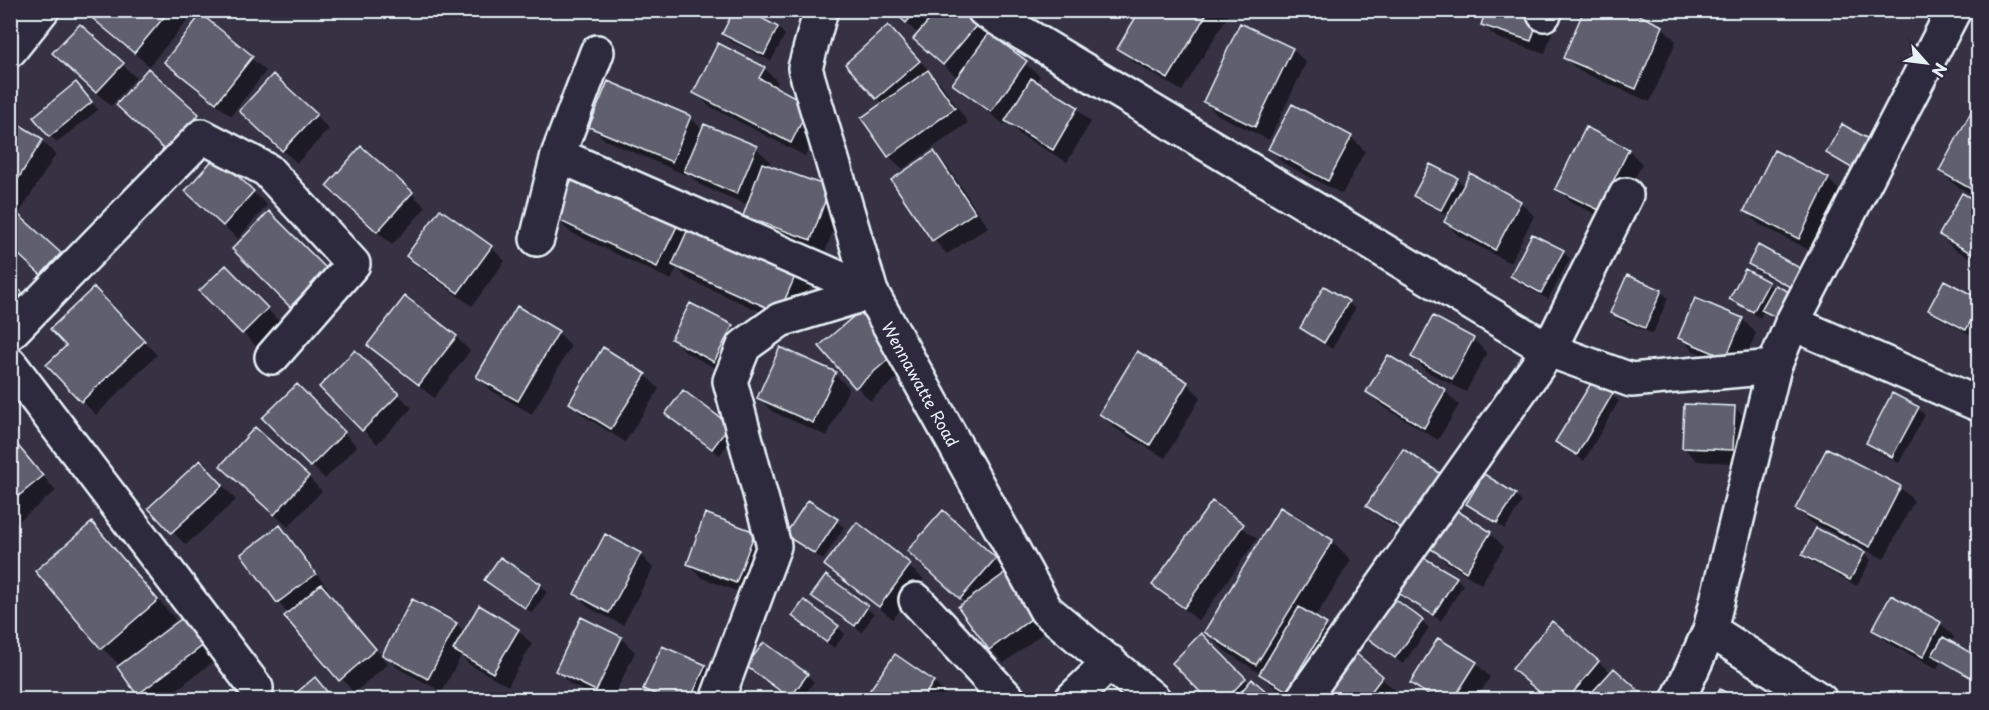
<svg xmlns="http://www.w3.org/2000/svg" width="1989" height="710" viewBox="0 0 1989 710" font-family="'Playpen Sans',sans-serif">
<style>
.shadow{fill:#0007}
.building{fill:#605e6e;stroke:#e8f1f8;stroke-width:1.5}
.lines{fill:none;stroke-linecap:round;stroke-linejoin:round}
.street-casing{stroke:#e8f1f8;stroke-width:38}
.street{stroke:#2f2a3d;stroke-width:33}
.labels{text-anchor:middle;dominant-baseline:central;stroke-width:6;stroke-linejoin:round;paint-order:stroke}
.street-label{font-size:16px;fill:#e8f1f8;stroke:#2f2a3d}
</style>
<rect width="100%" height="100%" fill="#363244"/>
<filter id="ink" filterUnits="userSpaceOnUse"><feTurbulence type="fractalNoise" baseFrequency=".0167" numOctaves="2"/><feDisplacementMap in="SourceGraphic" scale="12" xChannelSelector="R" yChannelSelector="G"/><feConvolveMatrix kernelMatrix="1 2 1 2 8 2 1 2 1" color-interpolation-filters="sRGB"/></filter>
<g filter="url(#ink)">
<path class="shadow" d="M10 10H48L57 20 21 63 10 54Z
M101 10H182L190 18 149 66 94 18Z
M893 10H968L994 35 992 37 1040 76 1035 83 1077 109 1091 122 1067 162 1020 135 1007 121 1005 125 968 97 954 84 958 78 915 39 919 35Z
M1141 10H1225L1229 14 1182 91 1133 62 1119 48Z
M1559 10 1545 54 1497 38 1483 24Z
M1677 10H1697L1693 18Z
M202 16 266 71 231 116 166 62Z
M1241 25 1293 49 1306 63 1269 140 1218 115 1205 102Z
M1662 27 1676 41 1650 102 1579 71 1565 57Z
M778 28 785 35 771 61 730 41 723 34Z
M902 41 942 85 968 123 903 169 889 156 883 104 847 65Z
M122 64 136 78 111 106 68 67Z
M764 68 778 82 775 88 823 120 805 156 709 106 695 92Z
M83 91 98 110 57 142 50 136Z
M1973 112 1978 115V198L1955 185 1941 171Z
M198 115 212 129 181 163 131 119Z
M315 115 329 129 297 163 255 125Z
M690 117 703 130 756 148 770 161 768 166 843 202 825 253 758 229 744 216 748 205 700 185 687 172 686 175 605 140 591 126Z
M10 121 42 141 56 154 20 212 10 206Z
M1842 126 1868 179 1828 153Z
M1351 137 1365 151 1342 194 1283 163 1270 149Z
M361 148 426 207 392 245 341 199Z
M1629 150 1642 164 1613 223 1571 202 1557 188Z
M934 153 948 167 988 227 947 254 934 240 893 181Z
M580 168 813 280 793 326 688 279 677 268 671 280 570 232 556 218Z
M1470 175 1520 202 1534 216 1510 263 1459 236 1445 222 1449 216 1422 202 1415 195 1457 179 1464 186Z
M1828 179 1842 193 1813 252 1759 224 1746 211Z
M253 192 267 205 238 239 200 205Z
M1963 195 1978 203V262L1954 249 1940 235Z
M441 211 491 247 505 261 472 306 422 270 408 256Z
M269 213 340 284 305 319 234 249Z
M10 247 60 254 74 267 55 287Z
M1758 247 1807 297 1756 271 1749 264Z
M1563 252 1570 259 1548 299 1518 283 1511 276Z
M226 267 281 323 257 347 201 291Z
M1944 282 1978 300V326L1973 336 1937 317 1930 310Z
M1768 283 1774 290 1789 326 1764 310 1760 318 1731 299Z
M10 284 36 308 10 337Z
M1661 291 1668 298 1653 334 1619 320 1612 313Z
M1348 302 1355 309 1332 349 1302 328Z
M108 303 157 355 96 415 82 401Z
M691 305 732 327 746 341 728 375 687 353 673 339Z
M861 312 910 367 870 401 822 346Z
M1742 319 1756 333 1740 371 1694 351 1680 338Z
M558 332 571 346 532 414 492 391 478 377Z
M456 337 470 351 434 398 369 345Z
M1473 339 1487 353 1466 392 1426 371 1413 357Z
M355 352 412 408 377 444 321 387Z
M1137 353 1187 383 1201 397 1165 458 1115 428 1101 414Z
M835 374 849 388 827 436 773 412 759 398Z
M645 375 659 389 625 442 584 416 570 402Z
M1593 382 1619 401 1584 461 1557 442Z
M297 386 357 446 325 479 264 418Z
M1445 391 1459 405 1438 440 1382 406 1368 392Z
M1735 408 1749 422 1747 464 1697 461 1683 447Z
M1918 408 1925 415 1899 463 1874 450 1867 443Z
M674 420 729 426 736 433 720 455Z
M10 438 56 491 10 528Z
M1403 451 1421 544 1382 519 1368 505Z
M214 476 236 500 186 545 172 531Z
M308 477 322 491 288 527 236 479Z
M1900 487 1914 501 1884 559 1811 522 1797 508Z
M1515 495 1522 502 1505 529 1468 503Z
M808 502 844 527 823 560 787 534Z
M1212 503 1257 539 1199 621 1154 585Z
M943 512 1021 586 1051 627 1004 663 990 649 966 603 923 564Z
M1456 512 1490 533 1504 547 1481 584 1447 563 1433 549Z
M92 524 176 620 160 633 162 635 185 618 218 658 163 700H144L121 666 102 648Z
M857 525 924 579 893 619 826 565Z
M279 527 328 588 325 590 388 664 354 693 278 602Z
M754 533 768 547 750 596 702 578 688 564Z
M1332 541 1351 560 1315 618 1340 639 1294 700 1275 688 1261 674 1225 651 1205 632Z
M1864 553 1871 560 1857 586 1811 562 1804 555Z
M640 554 653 568 623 625 589 608 576 594Z
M826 577 874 614 862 632 813 596Z
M1456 578 1463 585 1441 621 1400 593Z
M486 580 540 585 547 592 532 613Z
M1891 597 1940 623 1954 637 1951 643 1978 659V683L1941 661 1937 669 1888 643 1874 629Z
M413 601 457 624 465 633 518 630 532 644 508 686 469 664 461 656 442 692 398 668 384 655Z
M794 616 838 627 845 634 834 648Z
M1422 621 1429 628 1403 664 1375 643Z
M1201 635 1250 684 1273 700H1210Z
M621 638 635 652 612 700H602L571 685 557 671Z
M1352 653 1396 691 1389 700H1319Z
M895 656 934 682 947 696 945 700H875Z
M1598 662 1646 700H1549Z
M1476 663 1490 677 1476 700H1430L1411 683Z
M705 666 719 680 710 700H656L645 689Z
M755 673 807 675 814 682 801 700H791Z
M970 695 974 700H966Z"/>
<path class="building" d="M99 10H170L134 53 92 18Z
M734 10H747L778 27 764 55 722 34Z
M892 10H917L906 23Z
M938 10H970L981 20 943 65 913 39Z
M1140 10H1209L1168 79 1117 49Z
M1486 10H1541L1531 41 1481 25Z
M1584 10H1628L1663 26 1636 89 1563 58Z
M201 14 253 56 216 103 164 62Z
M1240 23 1293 48 1255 127 1203 102Z
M80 24 124 63 96 93 52 53Z
M888 25 920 61 876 99 845 64Z
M989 33 1027 61 991 112 952 84Z
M718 43 765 67 759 78 810 105 791 143 693 93Z
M148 68 199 114 166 151 116 105Z
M928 70 955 108 888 157 861 118Z
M273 74 317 114 282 151 239 111Z
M1031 78 1078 107 1053 150 1005 121Z
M608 81 691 116 672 162 589 127Z
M76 82 92 102 49 137 33 117Z
M1292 104 1352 136 1328 181 1268 149Z
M1972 110 1978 114V193L1939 171Z
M10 119 43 139 10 192Z
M704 124 757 146 737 194 684 171Z
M1842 124 1877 144 1860 173 1826 153Z
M1586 127 1629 149 1599 210 1555 189Z
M361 146 413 192 377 232 326 186Z
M1774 150 1829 178 1799 239 1744 211Z
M934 151 975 212 932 241 891 180Z
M216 156 254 191 223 226 185 191Z
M762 163 830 187 811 240 743 216Z
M1430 164 1458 178 1441 210 1413 196Z
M579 166 682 216 657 267 554 218Z
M1470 173 1521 201 1495 250 1444 222Z
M1962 193 1978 202V251L1976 256 1939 235Z
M10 207 61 253 41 275 10 247Z
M440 209 492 246 458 293 406 256Z
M269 211 327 269 290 307 232 249Z
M693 218 800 265 779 313 672 265Z
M1532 234 1564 250 1541 293 1510 276Z
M1758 245 1809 273 1799 292 1748 264Z
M226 265 268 308 242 334 199 291Z
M1745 269 1769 282 1753 312 1729 299Z
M1627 275 1662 290 1645 328 1610 313Z
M1944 280 1978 298V307L1966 330 1928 310Z
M10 282 23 293 10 307Z
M1775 285 1795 295 1782 320 1761 310Z
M1324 286 1349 301 1324 343 1300 328Z
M94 287 145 341 81 402 46 365 66 346 50 329Z
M405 296 457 336 419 385 367 345Z
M1695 298 1743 318 1726 358 1678 338Z
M690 303 733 325 714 362 671 339Z
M517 306 559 331 518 401 476 377Z
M861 310 897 352 855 388 819 346Z
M1433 316 1474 338 1452 379 1411 357Z
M603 347 646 374 611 429 569 403Z
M780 347 836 372 813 423 757 398Z
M355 350 399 394 362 431 319 387Z
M1137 351 1188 382 1150 445 1099 414Z
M1388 355 1446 390 1424 428 1366 392Z
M1593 380 1613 393 1577 455 1555 442Z
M297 384 345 432 310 467 262 418Z
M683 390 730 425 712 449 665 414Z
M1892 393 1919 407 1892 457 1866 443Z
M1684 404 1735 406 1733 450 1682 448Z
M255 427 309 476 274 515 220 466Z
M10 436 43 476 10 503Z
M1827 448 1901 486 1870 547 1795 509Z
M1403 449 1443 475 1407 532 1366 506Z
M200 460 223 485 171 533 148 508Z
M1484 474 1516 494 1497 523 1466 504Z
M808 500 838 519 815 554 785 535Z
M1212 501 1244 524 1184 608 1152 585Z
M1280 507 1333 540 1256 665 1204 632Z
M943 510 996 558 960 599 907 551Z
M1456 510 1491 532 1466 572 1431 549Z
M705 513 755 532 736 583 687 564Z
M92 522 158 600 101 649 35 571Z
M857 522 911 564 879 607 824 565Z
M280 525 316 574 277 603 241 554Z
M1816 528 1865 552 1850 580 1802 555Z
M605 534 641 553 609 613 574 594Z
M1421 556 1457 577 1433 615 1398 593Z
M500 557 541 584 525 608 484 580Z
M1008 571 1039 613 989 650 958 607Z
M826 575 868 606 855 626 811 596Z
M321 584 376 649 339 681 284 616Z
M1891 595 1941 622 1923 657 1872 630Z
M412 599 457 623 428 679 382 655Z
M1395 599 1423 620 1395 658 1366 637Z
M804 600 839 626 826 642 792 616Z
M479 605 519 629 493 673 453 650Z
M1299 607 1327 624 1287 691 1259 674Z
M185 616 205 644 137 695 117 667Z
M581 617 622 637 596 691 555 671Z
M1552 621 1599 661 1567 700H1549L1512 669Z
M1201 633 1246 678 1225 700H1208L1172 663Z
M1943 637 1978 657V664L1970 677 1932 655Z
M1438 638 1477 662 1453 700H1436L1410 683Z
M764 642 808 674 790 698 746 666Z
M662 646 706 665 690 700H668L643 689Z
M1352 650 1383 676 1365 700H1318Z
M895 654 934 681 922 700H875L867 694Z
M1614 668 1649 700H1585Z
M315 677 334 700H288Z
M1252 679 1275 699 1274 700H1234Z
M1720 689 1739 700H1714Z"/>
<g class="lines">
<defs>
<path id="street" d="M821 10 805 68 871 292 1046 610 1154 700
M984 10 1549 350 1631 380 1774 367
M1544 14 1546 10
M10 50 42 10
M558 155 871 292 780 320 744 346 730 381 774 546 717 700
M537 239 558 155 597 52
M1792 323 1978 404
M10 333 202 136 267 170 353 264 272 357
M10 364 256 688
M916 600 1009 700
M1071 700 1110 662
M1302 700 1549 350 1626 195
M1678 700 1710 630
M1820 700 1710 630 1774 367 1792 323 1954 10"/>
</defs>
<use href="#street" class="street-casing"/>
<use href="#street" class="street"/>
</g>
</g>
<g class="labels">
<g class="street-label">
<text transform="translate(921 384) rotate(61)">Wennawatte Road</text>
</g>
</g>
<rect width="1989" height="710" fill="none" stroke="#2f2a3d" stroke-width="36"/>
<rect x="18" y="18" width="1953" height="674" fill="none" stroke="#e8f1f8" stroke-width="2" filter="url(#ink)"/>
<g transform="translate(1926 63) rotate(118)" stroke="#2f2a3d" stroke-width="4.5" paint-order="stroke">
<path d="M0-4.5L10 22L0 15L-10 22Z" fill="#e8f1f8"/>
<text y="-9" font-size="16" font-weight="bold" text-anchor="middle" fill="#e8f1f8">N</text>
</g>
</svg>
